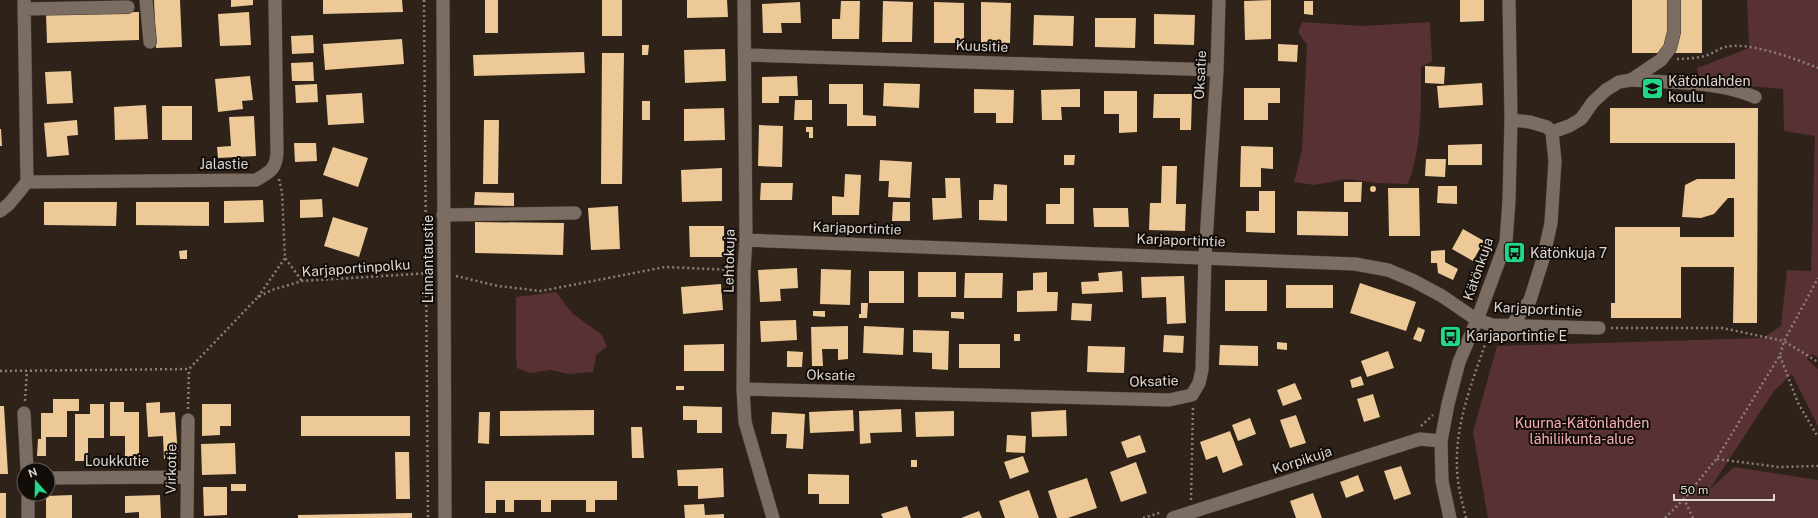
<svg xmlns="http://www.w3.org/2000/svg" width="1818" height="518" viewBox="0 0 1818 518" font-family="'Public Sans',sans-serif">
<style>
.green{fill:#573133}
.building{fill:#ecc997}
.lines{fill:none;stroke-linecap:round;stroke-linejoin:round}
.minor-casing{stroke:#463c35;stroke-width:14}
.path{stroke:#8a8078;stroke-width:2.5;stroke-dasharray:2 3;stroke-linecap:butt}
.minor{stroke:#7c6d62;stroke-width:13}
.labels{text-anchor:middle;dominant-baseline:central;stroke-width:4;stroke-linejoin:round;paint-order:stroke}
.street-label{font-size:14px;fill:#ded6d0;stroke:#130d09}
.poi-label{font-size:14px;fill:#ded6d0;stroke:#130d09;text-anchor:start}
.park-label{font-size:14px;fill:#f8b0b3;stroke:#130d09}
</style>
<rect width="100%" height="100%" fill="#2f2219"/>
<path class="green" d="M1747 0H1818V358L1812 354 1807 359 1818 369V426L1792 374 1774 391 1709 490 1734 467 1818 480V518H1488L1473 432 1497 346 1762 338 1781 326 1787 270 1811 271 1815 136 1784 131 1783 89 1699 82 1697 68 1749 48Z
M1302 22 1363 26 1430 22 1432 61 1421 67C1421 107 1422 147 1408 184L1377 183 1347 179 1314 185 1294 182 1302 150 1307 45 1298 32Z
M556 292 572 313 602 335 607 346 596 355 593 372 568 374 551 370 530 373 517 368 516 358V297Z"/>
<path class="building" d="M154 0H180L182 47 156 48Z
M231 0H253V5L231 7Z
M323 0H402L403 12 323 14Z
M485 0H498V33H485Z
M602 0H622V36H602Z
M687 0H727L728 17 687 18Z
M1271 0V39L1245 40 1244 1Z
M1460 0H1484V21L1460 22Z
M1632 0H1702V53H1632Z
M841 1H860L859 39H832V19H840Z
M883 1 913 2 912 42H882Z
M1304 1H1313V15L1304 14Z
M800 2 801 23H781L782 33H763L762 4Z
M934 2 964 3V43H934Z
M981 2 1011 3 1010 43H981Z
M139 12V40L47 43 46 14Z
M249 12 251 45 220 46 218 14Z
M1154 14 1195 15 1194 45 1154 44Z
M1034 15 1074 16 1073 46 1033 45Z
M1095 18H1136L1135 48 1095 47Z
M313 35 314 53 292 54 291 36Z
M402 39 404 64 325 70 323 44Z
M1278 44 1298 45 1297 62 1278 61Z
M642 45H649L648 55H642Z
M725 49 726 81 685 83 684 50Z
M584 52 585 73 474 76 473 55Z
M602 53H624L622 184H601Z
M313 62 314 81H292L291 63Z
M1425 66 1445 67 1444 84 1425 83Z
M71 71 73 103 47 104 45 72Z
M250 76 253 100 242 101 243 109 218 112 215 79Z
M797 76 798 96H779V103H762V77Z
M884 83 920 84 919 108 883 106Z
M1482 83 1483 105 1439 108 1437 86Z
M317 84 318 102 296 103 295 85Z
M829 84H863V115L876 116V126H847V104H829Z
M1244 88H1280V103H1268V120H1244Z
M974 89 1014 90 1013 123H996V113H974Z
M1080 89V107H1061L1062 120H1042L1041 90Z
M1104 91H1137V132L1119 133V114H1104Z
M362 93 364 123 328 125 326 95Z
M1154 94H1192L1191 130H1180V118H1153Z
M795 100H812V120H794Z
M642 101H650V120H642Z
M146 105 148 139 115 140 114 107Z
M162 106H192V140H162Z
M724 108 725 140 684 141V109Z
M1610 108H1758L1757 323H1733L1734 267H1681V318H1611V303H1615V227H1680V237H1734V198H1728L1714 214 1701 218 1682 217 1685 185 1697 179H1735V143H1610Z
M254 116 256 156 218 158 217 147 231 146 229 117Z
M77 120 78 135 67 136 69 155 47 157 44 123Z
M484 120H499L498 184H483Z
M759 125 783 126 782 167 758 166Z
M806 127H813V138H809V132H806Z
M0 129H1L2 146H0Z
M294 143H316L317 161 295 162Z
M1482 144V165H1448V145Z
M1241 146 1273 147V169L1261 168V187H1240Z
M333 147 368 158 358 187 323 175Z
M1064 155H1075L1074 165H1064Z
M1426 159H1446L1445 177 1425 176Z
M880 160 912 162 910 198 888 197 889 181H879Z
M1162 166H1177L1176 204H1186L1185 231 1149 230 1150 203H1161Z
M722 168V201L682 202 681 170Z
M845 174 861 175 859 215H832V196L844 197Z
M945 178H960L962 218 933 220 932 198H946Z
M1344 182H1362L1361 202H1344Z
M761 183H793L792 200H760Z
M994 184 1007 185V221L979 220V200H993Z
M1370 189a3 3 0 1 1 6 0a3 3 0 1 1-6 0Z
M1438 186H1457V204L1437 203Z
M1060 188H1074V224H1046V204H1060Z
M1388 188H1419L1420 236H1389Z
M1259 191H1275V233L1246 232V211H1259Z
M475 192 514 193V206L474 205Z
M322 199 323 217 300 218V200Z
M263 200 264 222 224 223V201Z
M44 202H117L116 226 44 225Z
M136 202H209V226L136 225Z
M893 202H910V221H892Z
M618 206 620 249 591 250 588 208Z
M1093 208H1128L1129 227H1094Z
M1297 211 1348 212V236L1297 235Z
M333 217 368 228 359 257 324 246Z
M475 222 564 223 563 255 475 253Z
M689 226H724V257H690Z
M1463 229 1484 241 1473 261 1452 249Z
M187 250V259H180L179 251Z
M1445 250V262L1458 269 1453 280 1438 273 1437 263H1431V251Z
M797 268 798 288 780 289 781 301 760 302 758 270Z
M821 269 851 270 850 305 820 304Z
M869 271H904V303H869Z
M1122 271 1123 292 1082 294 1081 282 1099 281 1098 273Z
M918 272H956V297H918Z
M1047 272V292H1058L1057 311 1017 312V291L1033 290V273Z
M965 273H1003L1002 298H964Z
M1184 276 1186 323 1167 324 1166 297 1142 298 1141 277Z
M1225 280H1267V311H1225Z
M1360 283 1416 302 1406 331 1350 313Z
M721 284 723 310 683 314 681 287Z
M1286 285H1333V308H1286Z
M861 303H868L867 318H859V314H861Z
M1072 303 1092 304 1091 321 1071 320Z
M813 311H825V317L813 316Z
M951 312H964V319L951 318Z
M796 320 797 340 761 342 760 321Z
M848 326V359L838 360V349H822L823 366H812L811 327Z
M864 326 904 328 903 355 863 353Z
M1418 327 1425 330 1421 342 1413 339Z
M913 330 949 331 948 370 932 369V353L913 352Z
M1014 334H1020V341H1014Z
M1164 335 1184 336 1183 353 1163 352Z
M1277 342 1287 343V350L1277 349Z
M724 344V371H684V345Z
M959 344H1000V368H959Z
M1220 345 1258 346V366L1219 365Z
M1088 346 1125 347 1124 373 1087 372Z
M787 351 803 352 802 367H787Z
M1388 351 1394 368 1367 377 1361 361Z
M1361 376 1364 385 1352 388 1350 380Z
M1295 383 1302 399 1283 406 1277 390Z
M676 386H684V390H676Z
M1373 394 1380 417 1364 422 1357 399Z
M53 399H79V411H67V437H46V456H37L38 439H41V413H53Z
M110 402H124V412H139V459H125V436H110Z
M160 402V413L175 412 178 458 164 459 163 436 148 437 146 403Z
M90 404H104V438H88V461H75V414H90Z
M202 404H231V426H220V435L202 436Z
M0 406H4L8 474H0Z
M683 406 722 407V433H697V420H683Z
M901 409 902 432 870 433 871 443 860 444 859 411Z
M594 410V435L500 436V411Z
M853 410 854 431 810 433 809 412Z
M1066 410 1067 436 1032 437 1031 412Z
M954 411V436L916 437 915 412Z
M479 412H490L489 444 478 443Z
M772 412 805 414 803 449 786 448 787 434H771Z
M1296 415 1306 443 1290 448 1280 420Z
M301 416H410V436H301Z
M1250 418 1256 434 1238 441 1232 425Z
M631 427H642L644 458H632Z
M1230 431 1243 465 1223 473 1217 456 1206 460 1200 442Z
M1007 435 1026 436 1025 453 1006 452Z
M1140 435 1146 452 1127 458 1121 442Z
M235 443 236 474 202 475 201 444Z
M395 452H409L410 499H396Z
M1023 456 1029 472 1010 479 1004 462Z
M911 460H917V467H911Z
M1136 462 1147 493 1121 502 1110 472Z
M1401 466 1411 494 1394 500 1384 471Z
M723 468 724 497 698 499V486H678L677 470Z
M808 474 849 475V504H819V494H808Z
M1358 475 1364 491 1346 498 1340 482Z
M1087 478 1097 508 1068 518H1057L1048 491Z
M485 481H617V500H595V512H586V500H551V512H541V500H514V512H505V500H496V513H485Z
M231 484H246V491H231Z
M203 487H227V515L204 516Z
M1029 490 1039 518H1005L999 501Z
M0 493H6V518H0Z
M1313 493 1322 518H1296L1290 501Z
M72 495V518H46V496Z
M160 495 161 518H139V512L125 513V496Z
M704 504 705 515 724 514V518H685L684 505Z
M907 506 911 518H883L881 514Z
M979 511 982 518H961Z
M412 513V518H298V515Z"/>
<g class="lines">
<defs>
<path id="minor" d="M24 0 27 182
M146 0 150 42
M443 0 445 518
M744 0 746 240 744 270 743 389 745 422 773 518
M24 9 128 7
M745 55 1217 70
M1631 80C1673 83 1717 81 1755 97
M1511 120 1530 122 1547 127 1552 132 1555 161 1551 223 1543 259 1530 300 1512 325
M1552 132 1569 126 1581 119 1593 102 1606 90 1619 82 1631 80 1661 60 1670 48 1674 32V0
M27 182 256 180C270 172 276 169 277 153L275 0
M0 211 9 204 27 182
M443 215 575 213
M746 240 1355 264 1388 270 1414 281 1442 296 1477 320 1492 325 1599 328
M743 389 1169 400 1192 395 1199 383 1202 370 1205 257 1217 70 1219 0
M24 413 27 470
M48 478 186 477
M28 494V518
M187 518 188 420
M1173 518 1420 439 1441 441
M1450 518 1442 481 1441 441 1448 404 1459 362 1477 320 1506 242 1509 200 1511 120 1509 0"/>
</defs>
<use href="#minor" class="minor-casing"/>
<path class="path" d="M424 0 428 518
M1677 59C1686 59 1696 58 1705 56 1712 54 1718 49 1725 47 1748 41 1796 59 1818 68
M279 179 282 192 285 258 302 281
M456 276 498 286 541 291 665 267 733 270
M258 297 285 258
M1611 328H1722L1784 341 1818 278
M1780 356 1798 403 1818 437
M0 371 189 369 258 297 272 290 302 281 431 273
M25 401 27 371
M188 409 189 369
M1421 426 1433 415
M1717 459 1779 467 1818 466
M1191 500 1193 407
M1143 518 1162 512
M1466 518C1462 501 1457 484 1457 467 1455 422 1474 377 1488 336
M1665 518 1684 499
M1693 518 1684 499 1717 458 1780 355 1784 341 1818 362"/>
<use href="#minor" class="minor"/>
</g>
<defs>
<symbol id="school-square" viewBox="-11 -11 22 22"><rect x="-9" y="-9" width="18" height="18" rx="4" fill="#22d887" stroke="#130d09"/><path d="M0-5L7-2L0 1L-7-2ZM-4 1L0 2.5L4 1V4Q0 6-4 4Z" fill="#111"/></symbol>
<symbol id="bus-square" viewBox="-11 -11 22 22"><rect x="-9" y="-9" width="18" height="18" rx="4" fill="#22d887" stroke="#130d09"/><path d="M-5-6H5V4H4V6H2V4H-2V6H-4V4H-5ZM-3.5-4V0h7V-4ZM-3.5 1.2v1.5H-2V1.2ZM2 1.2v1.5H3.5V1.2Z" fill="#111"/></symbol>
</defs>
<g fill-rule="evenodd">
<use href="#school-square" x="1640" y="76" width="25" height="25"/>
<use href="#bus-square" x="1502" y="240" width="25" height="25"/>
<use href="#bus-square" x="1438" y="324" width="25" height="25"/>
</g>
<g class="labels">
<g class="street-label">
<text transform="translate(982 46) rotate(2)">Kuusitie</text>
<text transform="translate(1200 75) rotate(-87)">Oksatie</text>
<text x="224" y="164">Jalastie</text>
<text transform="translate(857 228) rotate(2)">Karjaportintie</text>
<text transform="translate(1181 240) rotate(2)">Karjaportintie</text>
<text transform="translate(428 259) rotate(-90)">Linnantaustie</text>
<text transform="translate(729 261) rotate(-89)">Lehtokuja</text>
<text transform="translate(356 268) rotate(-4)">Karjaportinpolku</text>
<text transform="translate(1478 269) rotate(-71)">Kätönkuja</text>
<text transform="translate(1538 309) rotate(3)">Karjaportintie</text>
<text transform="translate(831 375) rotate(1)">Oksatie</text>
<text transform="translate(1154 381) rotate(-2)">Oksatie</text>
<text transform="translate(1302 460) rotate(-18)">Korpikuja</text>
<text x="117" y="461">Loukkutie</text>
<text transform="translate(171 469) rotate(-89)">Virkotie</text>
</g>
<g class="poi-label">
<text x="1668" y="81">Kätönlahden<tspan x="1668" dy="16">koulu</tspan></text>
<text x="1530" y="253">Kätönkuja 7</text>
<text x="1466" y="336">Karjaportintie E</text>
</g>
<g class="park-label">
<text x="1582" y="423">Kuurna-Kätönlahden<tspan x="1582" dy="16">lähiliikunta-alue</tspan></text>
</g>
</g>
<g transform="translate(36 482) rotate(340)"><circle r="19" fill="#130d09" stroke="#645d59"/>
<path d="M0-3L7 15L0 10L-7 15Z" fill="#22d887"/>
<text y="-6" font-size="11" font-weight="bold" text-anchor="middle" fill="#ded6d0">N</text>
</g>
<path d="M1674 494v6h100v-6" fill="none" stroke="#ded6d0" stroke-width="2"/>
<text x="1680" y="494" font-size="12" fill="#ded6d0" stroke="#130d09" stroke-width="3" paint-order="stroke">50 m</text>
</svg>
